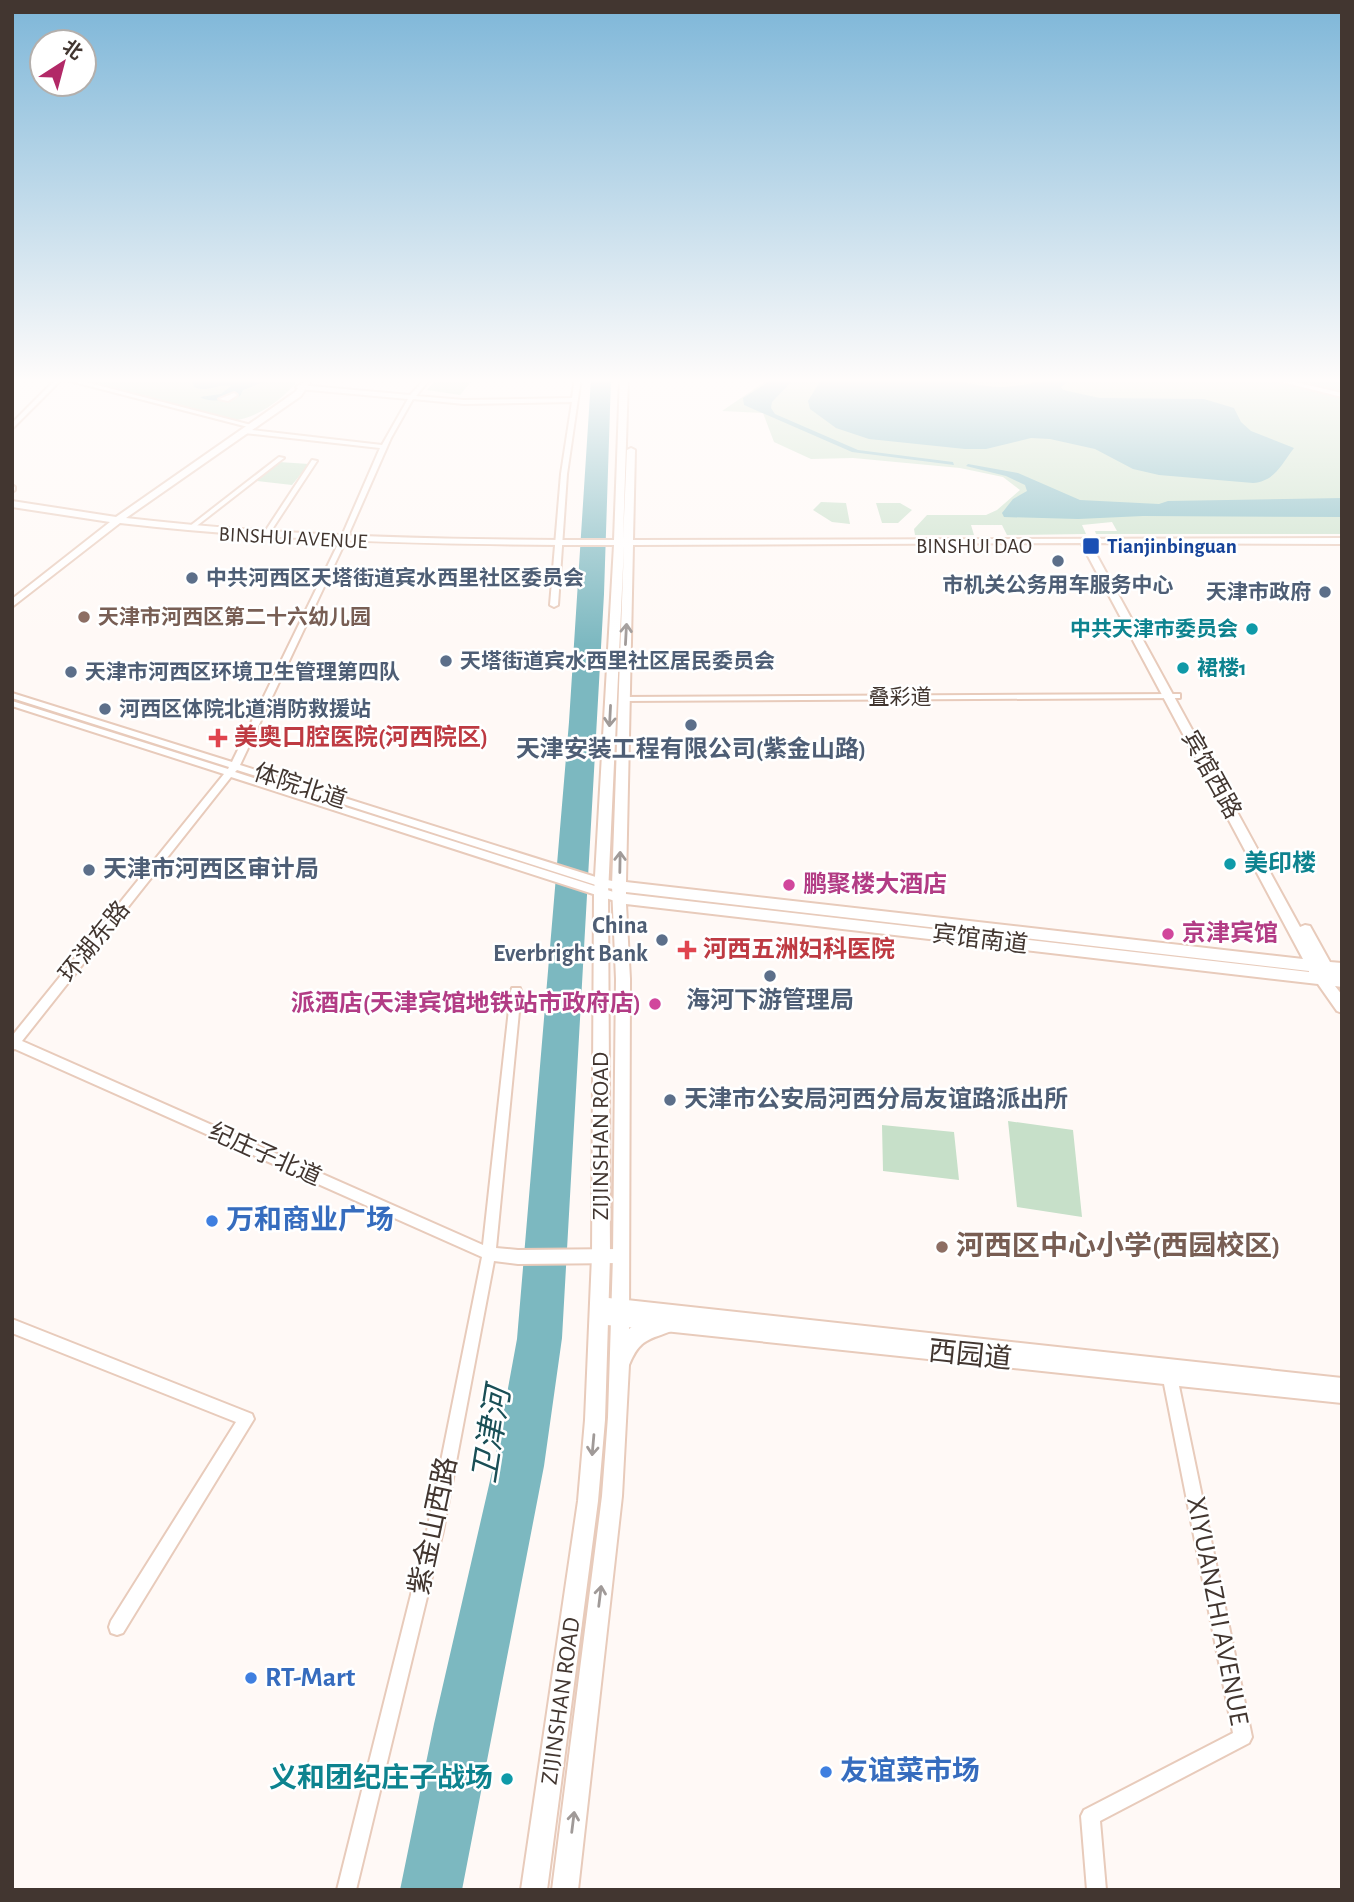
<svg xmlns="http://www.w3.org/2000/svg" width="1354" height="1902" viewBox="0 0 1354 1902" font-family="'Alegreya Sans','Noto Sans SC',sans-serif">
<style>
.green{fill:#c7e0c9}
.water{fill:#7cb8c0}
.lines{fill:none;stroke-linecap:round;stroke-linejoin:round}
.minor-casing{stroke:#e8cbbb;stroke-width:4}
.major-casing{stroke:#e8cbbb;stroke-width:4}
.minor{fill:#fff;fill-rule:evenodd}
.major{fill:#fff;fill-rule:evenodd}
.oneway{stroke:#a09a98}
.transit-dot{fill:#1a4fb4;stroke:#fff;stroke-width:2.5}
.service-dot{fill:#5c6f8a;stroke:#fff;stroke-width:2.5}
.education-dot{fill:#8d6e63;stroke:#fff;stroke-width:2.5}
.culture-dot{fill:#0f9aa8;stroke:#fff;stroke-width:2.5}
.health-dot{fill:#e0444e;stroke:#fff;stroke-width:2.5}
.hotel-dot{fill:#d1479c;stroke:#fff;stroke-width:2.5}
.shop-dot{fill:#3f7fe0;stroke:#fff;stroke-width:2.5}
.labels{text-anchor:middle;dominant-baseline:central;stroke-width:5;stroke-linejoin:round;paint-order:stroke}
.far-street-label{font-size:21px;fill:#423630;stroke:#fff}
.far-transit-label{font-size:21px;font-weight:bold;fill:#164399;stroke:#fff;text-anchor:start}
.far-service-label{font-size:21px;font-weight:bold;fill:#4e5e75;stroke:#fff;text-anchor:start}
.far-education-label{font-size:21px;font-weight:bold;fill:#785e54;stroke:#fff;text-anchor:start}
.far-culture-label{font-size:21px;font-weight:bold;fill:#0d838f;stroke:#fff;text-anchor:end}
.health-label{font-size:24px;font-weight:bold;fill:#be3a42;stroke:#fff;text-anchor:start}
.service-label{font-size:24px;font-weight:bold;fill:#4e5e75;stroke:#fff}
.street-label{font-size:24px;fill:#423630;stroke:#fff}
.culture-label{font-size:24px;font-weight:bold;fill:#0d838f;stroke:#fff;text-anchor:start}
.hotel-label{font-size:24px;font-weight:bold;fill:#b23c85;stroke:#fff;text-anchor:start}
.near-shop-label{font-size:28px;font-weight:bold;fill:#366cbe;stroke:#fff;text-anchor:start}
.near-education-label{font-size:28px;font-weight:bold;fill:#785e54;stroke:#fff;text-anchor:start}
.near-street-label{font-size:28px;fill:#423630;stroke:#fff}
.near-culture-label{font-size:28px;font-weight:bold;fill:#0d838f;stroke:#fff;text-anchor:end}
.near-water-label{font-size:32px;font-style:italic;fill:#1a4f56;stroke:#fff}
</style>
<rect width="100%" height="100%" fill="#fff9f6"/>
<path class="green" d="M89 378H299C287 397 255 420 233 420L84 380Z
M437 378H474L460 395 427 390Z
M770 378H1342V534H1096L1095 531H1117L1112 522 1082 525 1086 534 1007 535 1002 525H971L974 535H915L914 529 927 515H986L997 510 1020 490 1003 477 960 468 853 458 811 459 774 442 763 413 722 411Z
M279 462 309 464 292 485 257 481Z
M821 502 846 503 850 524 832 522 813 510Z
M876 503H900L912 510 898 523H882Z
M1008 1121 1073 1130 1082 1217 1017 1207Z
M882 1125 954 1132 959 1180 883 1171Z"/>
<path class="water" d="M250 378 257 383 274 378 243 390 240 396C228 399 212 404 200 397L221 394 231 386C218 383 207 393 194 387L192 380 175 382 163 379Z
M611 378 604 594 562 1338 544 1466 462 1890H400L434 1724 495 1459 517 1339 569 722 591 379Z
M775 378H795L772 402 771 408 775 414 858 450 953 462 954 465 852 452 744 405 743 398Z
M822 378C858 378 908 374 942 378 962 381 981 387 1002 387 1026 386 1047 378 1072 378L1061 387 1063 390 1100 398 1204 399 1234 408 1241 422 1251 431 1294 448C1281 465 1275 481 1253 483L1159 475 1133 469 1095 449 1050 439 1031 438 986 449H965L869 439 836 428 810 409 808 401Z
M968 464 1018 473 1080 500 1159 504 1168 501 1342 498V517L1143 516 1078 519 1004 517 1002 513 1013 499 1027 491 1025 485 1006 476 966 466Z"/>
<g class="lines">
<defs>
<path id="minor" d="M57 378H70L255 426 252 428 62 379 12 429V423Z
M426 378H431L416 396 464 400 572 398 575 378H581L567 474 558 605 554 607 550 605 561 474 572 402 464 404 413 399 391 438 347 538 240 765 602 879 623 883 624 886 619 890 602 887 237 770 235 772 623 895 624 898 623 901H615L231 777 22 1041 483 1245 511 991 512 988H520L521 991 496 1248 518 1250 622 1249 627 1251 629 1256 627 1261 622 1263 518 1264 494 1261 443 1531 356 1890H337L427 1531 482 1257 15 1049 12 1050V1036L224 774 12 706V701L228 769 229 767 12 698V693L232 762 341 538 380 448 244 433 241 431 244 429 382 445 408 399 299 389 296 387 299 385 410 395Z
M1266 378H1277L1342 393V397Z
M234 393 237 395 236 396 228 401 219 399Z
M279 457 284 458 194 528H190V526Z
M312 460 317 461 269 534H265L264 533Z
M12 485 15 487V490L12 492Z
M1177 694H1180V698L623 701 619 699 623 697Z
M599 1297 1342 1378V1403L1179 1386 1252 1737 1249 1743 1100 1821 1106 1890H1087L1081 1816 1084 1810 1233 1733 1164 1384 598 1324 593 1322 591 1317 593 1312 598 1310 594 1309 592 1304 594 1299Z
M12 1319 247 1412 252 1414 254 1419 123 1633 117 1635 111 1633 109 1627 111 1621 236 1422 12 1333Z"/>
<path id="major" d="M306 378H313L301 396 126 518C288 537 451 540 614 540L620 378H628L623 540 627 450 631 448 635 450 633 540 1342 538V544L1090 543 1300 927 1305 925 1310 926 1330 962 1342 963V975H1335H1342V987L1335 986 1342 995V1013L1337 1011 1318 984 626 904 630 979 629 1329C641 1320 660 1311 674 1316L676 1323 674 1330C649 1340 640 1338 629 1365L622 1496 578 1890H552L602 1496 608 1417 613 1256 616 979 612 886 624 545 608 894 610 1256 605 1420 598 1501 547 1890H521L578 1501 585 1420 592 1256 594 894 614 545C449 545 284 542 120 523L12 607V599L110 522 12 507V501L116 517 295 392ZM1081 543 1303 959 626 882 633 545ZM626 892 1309 971V972L626 894Z"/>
</defs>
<use href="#minor" class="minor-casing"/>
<use href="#major" class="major-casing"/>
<use href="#minor" class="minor"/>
<use href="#major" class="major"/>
</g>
<defs><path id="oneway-shaft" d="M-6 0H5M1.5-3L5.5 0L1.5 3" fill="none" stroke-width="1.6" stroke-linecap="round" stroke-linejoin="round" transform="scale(1.75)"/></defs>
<g class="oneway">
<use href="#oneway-shaft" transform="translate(626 634) rotate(-87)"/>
<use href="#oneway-shaft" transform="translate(610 716) rotate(93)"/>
<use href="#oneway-shaft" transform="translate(620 862) rotate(-89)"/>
<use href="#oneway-shaft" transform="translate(593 1445) rotate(95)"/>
<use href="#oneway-shaft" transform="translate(600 1596) rotate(-83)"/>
<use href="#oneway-shaft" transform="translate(573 1822) rotate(-83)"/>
</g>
<linearGradient id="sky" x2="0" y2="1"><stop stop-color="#7db6d8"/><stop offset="0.59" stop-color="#fffcfb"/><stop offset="1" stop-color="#fffcfb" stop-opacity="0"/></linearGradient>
<rect width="1354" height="645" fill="url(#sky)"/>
<rect class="transit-dot" x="1082" y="537" width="18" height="18" rx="3.5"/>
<g class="service-dot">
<circle cx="1058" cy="561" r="7"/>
<circle cx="192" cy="578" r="7"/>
<circle cx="1325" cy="592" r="7"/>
<circle cx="446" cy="661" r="7"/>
<circle cx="71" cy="672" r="7"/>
<circle cx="105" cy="709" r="7"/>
<circle cx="691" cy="725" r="7"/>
<circle cx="89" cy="870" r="7"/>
<circle cx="662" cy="940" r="7"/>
<circle cx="770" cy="976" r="7"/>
<circle cx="670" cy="1100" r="7"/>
</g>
<g class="education-dot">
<circle cx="84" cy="617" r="7"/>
<circle cx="942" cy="1247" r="7"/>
</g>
<g class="culture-dot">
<circle cx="1252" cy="629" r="7"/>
<circle cx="1183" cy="668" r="7"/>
<circle cx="1230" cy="864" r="7"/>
<circle cx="507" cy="1779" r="7"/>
</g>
<g class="health-dot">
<path d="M214.5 727.5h7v7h7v7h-7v7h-7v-7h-7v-7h7z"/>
<path d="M683.5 939.5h7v7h7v7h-7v7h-7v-7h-7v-7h7z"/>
</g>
<g class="hotel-dot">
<circle cx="789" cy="885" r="7"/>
<circle cx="1168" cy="934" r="7"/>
<circle cx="655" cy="1004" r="7"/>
</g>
<g class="shop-dot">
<circle cx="212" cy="1221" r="7"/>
<circle cx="251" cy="1678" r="7"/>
<circle cx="826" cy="1772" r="7"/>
</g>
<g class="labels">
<g class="far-street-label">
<text transform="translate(293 538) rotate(3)">BINSHUI AVENUE</text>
<text x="974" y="546">BINSHUI DAO</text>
<text x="900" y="697">叠彩道</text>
</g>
<g class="far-transit-label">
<text x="1107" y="546">Tianjinbinguan</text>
</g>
<g class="far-service-label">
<text x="206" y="578">中共河西区天塔街道宾水西里社区委员会</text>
<text x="1058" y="585" text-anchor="middle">市机关公务用车服务中心</text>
<text x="1311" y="592" text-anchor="end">天津市政府</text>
<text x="460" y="661">天塔街道宾水西里社区居民委员会</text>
<text x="85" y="672">天津市河西区环境卫生管理第四队</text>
<text x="119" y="709">河西区体院北道消防救援站</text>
</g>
<g class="far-education-label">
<text x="98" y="617">天津市河西区第二十六幼儿园</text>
</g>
<g class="far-culture-label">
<text x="1238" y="629">中共天津市委员会</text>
<text x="1197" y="668" text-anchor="start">裙楼1</text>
</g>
<g class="health-label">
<text x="234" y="738">美奥口腔医院(河西院区)</text>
<text x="703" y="950">河西五洲妇科医院</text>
</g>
<g class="service-label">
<text x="691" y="750">天津安装工程有限公司(紫金山路)</text>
<text x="103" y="870" text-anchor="start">天津市河西区审计局</text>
<text x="648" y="926" text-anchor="end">China<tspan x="648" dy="28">Everbright Bank</tspan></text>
<text x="770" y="1001">海河下游管理局</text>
<text x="684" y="1100" text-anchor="start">天津市公安局河西分局友谊路派出所</text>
</g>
<g class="street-label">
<text transform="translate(1211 775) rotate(61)">宾馆西路</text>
<text transform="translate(300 787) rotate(18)">体院北道</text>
<text transform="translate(980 940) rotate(7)">宾馆南道</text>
<text transform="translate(95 942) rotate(-51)">环湖东路</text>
<text transform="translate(601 1136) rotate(-90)">ZIJINSHAN ROAD</text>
<text transform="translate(265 1155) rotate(24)">纪庄子北道</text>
<text transform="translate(561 1701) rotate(-82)">ZIJINSHAN ROAD</text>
</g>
<g class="culture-label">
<text x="1244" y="864">美印楼</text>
</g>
<g class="hotel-label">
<text x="803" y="885">鹏聚楼大酒店</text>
<text x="1182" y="934">京津宾馆</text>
<text x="641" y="1004" text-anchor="end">派酒店(天津宾馆地铁站市政府店)</text>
</g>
<g class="near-shop-label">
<text x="226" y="1221">万和商业广场</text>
<text x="265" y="1678">RT-Mart</text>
<text x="840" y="1772">友谊菜市场</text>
</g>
<g class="near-education-label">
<text x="956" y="1247">河西区中心小学(西园校区)</text>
</g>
<g class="near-street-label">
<text transform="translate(970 1356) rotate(6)">西园道</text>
<text transform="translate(434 1526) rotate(-78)">紫金山西路</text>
<text transform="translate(1217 1611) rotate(79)">XIYUANZHI AVENUE</text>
</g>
<g class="near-culture-label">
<text x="493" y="1779">义和团纪庄子战场</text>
</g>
<g class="near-water-label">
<text transform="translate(492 1435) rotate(-81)">卫津河</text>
</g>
</g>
<rect width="1354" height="1902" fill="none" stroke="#423630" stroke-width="28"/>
<g transform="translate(63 63) rotate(36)"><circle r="33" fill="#ffffff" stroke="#b3afac" stroke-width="2"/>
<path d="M0-5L12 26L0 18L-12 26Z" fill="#b22967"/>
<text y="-10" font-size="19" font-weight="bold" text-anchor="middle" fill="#423630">北</text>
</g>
</svg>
